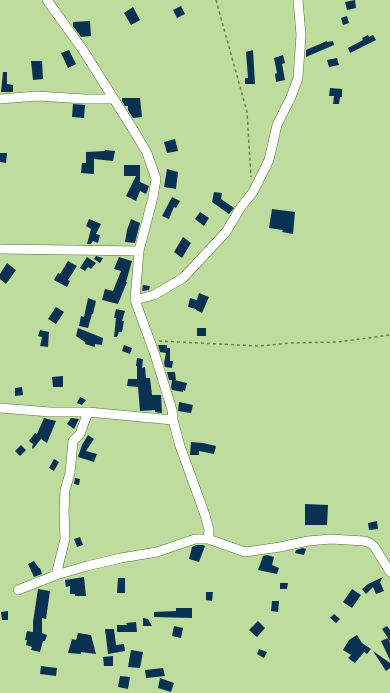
<svg xmlns="http://www.w3.org/2000/svg" width="390" height="693" viewBox="0 0 390 693" font-family="Ubuntu,sans-serif">
<style>
.building{fill:#093152}
.lines{fill:none;stroke-linecap:round;stroke-linejoin:round}
.minor-casing{stroke:#556d35;stroke-width:10}
.path{stroke:#6b7e54;stroke-width:1.5;stroke-dasharray:3 3;stroke-linecap:butt}
.minor{stroke:#fff;stroke-width:9}
</style>
<rect width="100%" height="100%" fill="#bfdc9f"/>
<path class="building" d="M355 0 356 8 347 10 345 2Z
M181 6 185 14 177 18 173 10Z
M133 7 140 20 131 25 124 13Z
M347 16 349 23 343 25 341 18Z
M90 21 91 36 81 37 73 26V22Z
M368 35 369 37 373 35 376 40 350 53 348 48 363 40 362 38Z
M327 41V42L333 41 334 45 306 57V50Z
M69 50 76 64 68 68 61 53Z
M253 50 255 84H245V78H248L246 52Z
M283 55 285 63 282 64 285 80 276 82 275 74 277 73 274 58Z
M337 58 339 65 329 67 327 60Z
M31 61H42L43 79 33 80Z
M3 72H7V84L13 85V92H1Z
M330 88 342 89V97H340L339 104H333L334 96H329Z
M122 98H140L142 117 133 118 128 110V106H125L122 101Z
M73 104 85 105 84 118 72 117Z
M175 139 178 151 167 153 164 142Z
M105 150 115 151 113 161 94 159V174L81 173 82 163H86V152L105 151Z
M0 153H7L6 163 0 162Z
M124 165H140V182L149 186 146 194 140 191 136 201 126 196 136 176H124Z
M167 169 178 172 176 189 164 187Z
M214 192 222 193 221 199 234 208 229 214 212 202Z
M172 197 180 201 176 208 174 207 169 219 162 216Z
M272 209 295 212 293 234 282 232 283 230 269 228Z
M200 212 209 218 204 226 195 219Z
M89 219 101 224 96 234 100 235 98 243 93 241 91 244H87L91 229 86 226Z
M131 219 140 223 135 243 125 242 127 230Z
M183 237 191 243 182 258 174 252Z
M96 256 103 258 100 263 94 259Z
M87 257 96 263 91 269 88 267 85 271 80 268Z
M119 257 132 261 126 282H127L118 304 102 300 105 289 113 291 121 271 114 269Z
M68 261 77 266 68 280 70 281 67 287 54 280 58 273 60 274Z
M7 263 16 270 6 284 0 279V274Z
M143 285 150 286 149 290 142 291Z
M199 293 209 297 202 313 196 310V309L188 307 190 298 197 300Z
M88 298 96 301 93 314H92L88 328 79 326 81 316 84 317Z
M56 307 64 312 56 324 48 319Z
M116 309 125 311 122 321H124L122 332H119L117 337H114L116 318H114Z
M78 328 103 338 102 345 95 344V347L85 344V342L76 336Z
M197 328H206V336H197Z
M40 330 49 332 48 347 40 346 42 337 38 336Z
M124 345 132 348 130 354 122 351Z
M158 345H167V348H170V361H173L172 368 165 367 164 363 166 353 160 352Z
M137 358 143 359 142 368 145 367 146 378H150L152 395H161L162 413 155 412V410L140 411 138 387 127 386 128 379H137V366H136Z
M167 372H175L176 380H174L187 383 185 391 183 390V392L172 390 171 387 172 380H169Z
M63 376V387H53L52 377Z
M22 387 23 395 15 396V388Z
M80 397 86 400 82 405 77 403Z
M179 402 193 405 191 413 178 411Z
M44 418 56 421 47 443 41 439 33 449 32 448 33 444 29 441 35 433 37 434Z
M71 418 79 419 74 429 67 424Z
M88 435 94 439 86 451 97 454 94 462 78 457 82 445Z
M191 442 203 443 216 446 214 454 199 451V455H190Z
M21 445 26 450 20 456 15 451Z
M54 459 59 462 54 471 49 468Z
M75 478 80 479 79 485 74 484Z
M305 504 328 505 327 525H305Z
M377 521 378 529 369 530 368 523Z
M80 537 83 545 77 547 74 539Z
M196 545H203L205 546 199 562 189 559 192 547Z
M303 548 306 549 304 555 295 553 296 550Z
M267 555 274 557 272 565 279 568 277 574 258 570 263 556Z
M34 561 39 568H40L42 574 34 577 28 564Z
M84 577 86 596H75V594H70V586L66 587 65 580Z
M383 577 380 582 384 591 376 594 373 587 366 594 362 589 368 584Z
M118 578H125V593H117Z
M280 583H288L287 589H280Z
M38 589 50 591 46 619 42 618V633L47 635 45 641H43L40 652 31 650 32 647 26 645 27 640H25L27 631 33 632V622Z
M352 589 361 595 352 608 343 602Z
M206 592H213L212 601 206 600Z
M272 601H279L278 612 271 611Z
M176 608H192V618L154 617V612L176 611Z
M8 611V620H2L1 612Z
M334 614 340 619 336 623 330 618Z
M143 618 148 619 152 626H143Z
M258 621 265 628 257 637 249 630Z
M136 622 137 632H117V625H127L126 623Z
M174 626 183 628 181 638 172 636Z
M387 626 390 630V641L382 629Z
M105 629H114L116 645 124 644 125 651 108 654Z
M78 633 91 635 96 654 81 652V654L68 653 72 639 76 640Z
M357 635 362 643 371 649 367 654 364 652 355 663 348 658 351 655 343 650 349 640Z
M388 638 390 643V660L381 641Z
M259 649 267 652 264 658 257 654Z
M131 650 143 652 140 668 128 667Z
M373 651 390 663V668L386 671Z
M113 656V666H104L103 657Z
M41 666 57 668 56 676 40 674Z
M163 668 165 676 146 678 145 670Z
M120 676 130 677 128 689 118 687Z
M160 678 174 683 171 692 158 688Z"/>
<g class="lines">
<defs>
<path id="minor" d="M47 0 83 50 134 131 147 153 156 179 153 197 139 251 135 300 155 355 172 410 173 420 180 446 205 515 209 530 208 539 245 552 280 547 308 541 331 539 364 541 370 543 374 546 390 572
M0 99 37 96 85 99H114
M0 249 139 251
M135 300 154 295 183 278 226 232 241 207 253 192 269 160 277 125 291 97 298 78 301 35 298 0
M0 408 50 412H88L173 420
M56 575 65 539 64 511 65 490 70 473 73 441 80 434 88 412
M18 590 56 575 87 566 121 558 157 552 195 539H208"/>
</defs>
<use href="#minor" class="minor-casing"/>
<path class="path" d="M216 0 247 112 251 177
M159 341 259 346 291 343 338 342 390 335"/>
<use href="#minor" class="minor"/>
</g>
</svg>
